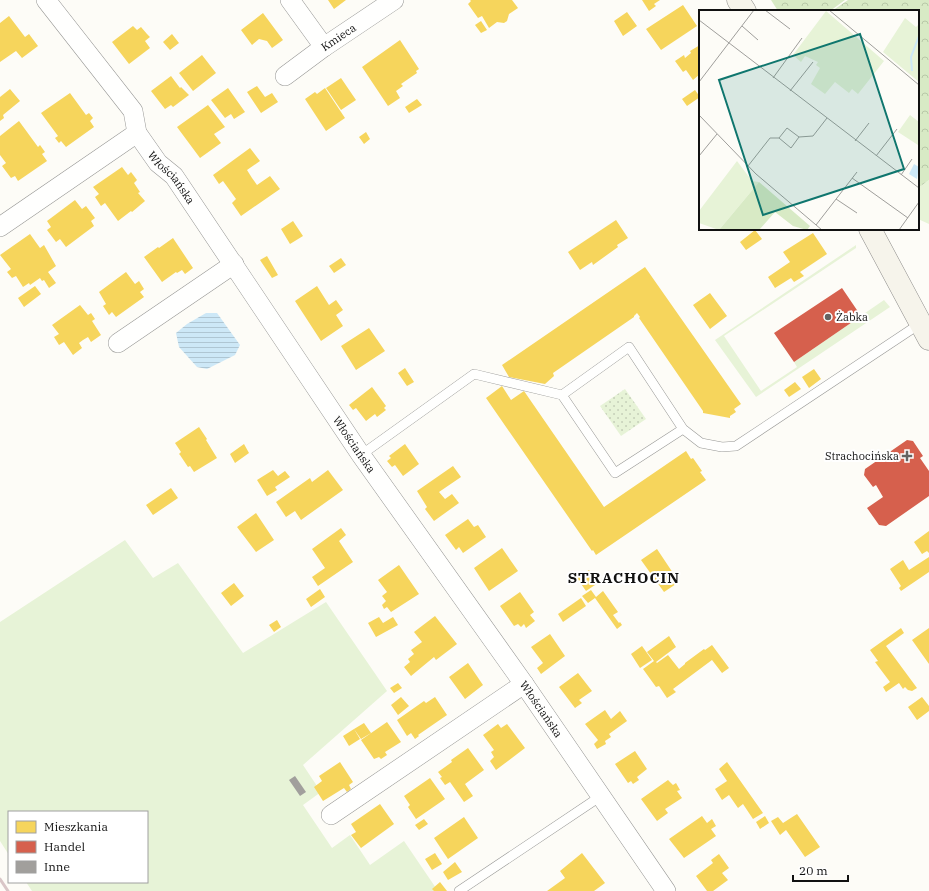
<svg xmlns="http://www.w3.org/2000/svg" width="929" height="891" viewBox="0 0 929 891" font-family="'IBM Plex Serif',serif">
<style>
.grass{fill:#e7f3d7}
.forest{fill:url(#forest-crowns)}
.park{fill:url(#park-dots)}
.water{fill:url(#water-rules)}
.homes{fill:#f6d55c}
.shops{fill:#d6604d}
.building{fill:#a19f9c}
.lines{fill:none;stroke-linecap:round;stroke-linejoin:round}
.service-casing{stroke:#979795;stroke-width:10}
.minor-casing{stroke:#979795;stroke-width:20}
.secondary-casing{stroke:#8e8d8b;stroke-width:23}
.service{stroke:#fffffe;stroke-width:9}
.minor{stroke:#fffffe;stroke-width:19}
.secondary{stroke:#f6f4eb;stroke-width:22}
.rail{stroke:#d9c6c7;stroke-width:3}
.poi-dot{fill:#646362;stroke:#fff;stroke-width:1.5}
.labels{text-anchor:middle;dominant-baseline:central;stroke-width:4;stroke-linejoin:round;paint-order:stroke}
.street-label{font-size:11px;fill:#111;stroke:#fff}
.poi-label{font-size:11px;fill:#111;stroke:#fff;text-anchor:start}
.district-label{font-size:15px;font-weight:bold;letter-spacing:1px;fill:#111;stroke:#fff}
.inset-river{fill:none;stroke:#cde8f7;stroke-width:2}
.inset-road{fill:none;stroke:#9f9e9b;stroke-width:1}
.view{fill:#0f766e;fill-opacity:0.15;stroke:#0f766e;stroke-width:2}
.inset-edge{fill:none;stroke:#111;stroke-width:2}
</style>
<defs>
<pattern id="forest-crowns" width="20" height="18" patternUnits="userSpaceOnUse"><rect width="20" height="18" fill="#d8eac5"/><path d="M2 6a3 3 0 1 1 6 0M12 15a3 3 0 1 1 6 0" fill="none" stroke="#b8c8a8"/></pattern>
<pattern id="park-dots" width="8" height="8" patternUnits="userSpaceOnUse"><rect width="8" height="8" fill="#e7f3d7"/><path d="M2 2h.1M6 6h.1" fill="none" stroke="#c5cfb8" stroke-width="1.8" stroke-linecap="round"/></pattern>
<pattern id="water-rules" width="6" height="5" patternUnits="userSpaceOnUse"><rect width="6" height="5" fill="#cde8f7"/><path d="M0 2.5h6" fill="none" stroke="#afc6d3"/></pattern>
</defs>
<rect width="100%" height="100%" fill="#fdfcf7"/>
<path class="grass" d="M929 180V224L918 219V188Z
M856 245V248L724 336 761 391 797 367 794 362 884 300 890 307 756 397 715 340Z
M125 540 153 578 178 563 243 653 326 602 387 691 303 765 321 792 303 805 332 848 350 835 370 865 404 841 438 891H32L26 882H147V812H9V855L0 841V622Z"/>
<path class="forest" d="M771 0H845L830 11H778Z
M848 0H929V180L918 188V11H832Z"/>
<path class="park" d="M625 389 646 419 621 436 600 406Z"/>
<path class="water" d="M206 313H217L240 345 235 355 207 369 197 367 179 347 176 333 187 324Z"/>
<path class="homes" d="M328 0H346L334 9Z
M470 0H512L518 8 509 14 507 21 504 23 497 22 489 28 482 16 478 18 468 4 471 1Z
M642 0H660L654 4 656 6 649 11Z
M683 5 697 26 661 50 646 29Z
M627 12 637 26 623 36 614 21Z
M263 13 283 40 272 48 267 41 259 39 252 45 241 30Z
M9 16 25 37 29 34 38 46 22 58 16 51 0 62V23Z
M481 21 487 30 481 33 475 25Z
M133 26 137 30 141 27 147 34 150 37 145 41 150 48 129 64 112 42Z
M172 34 179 43 170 50 163 42Z
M400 40 419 69 416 71 417 73 401 84 403 86 396 91 400 98 388 106 362 67Z
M700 45V74L693 80 686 70 683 72 675 61 684 55 685 58 691 53 690 51Z
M202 55 216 73 193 91 179 73Z
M171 76 180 88 181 87 189 95 173 107 171 105 165 109 151 91Z
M341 78 356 100 341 110 326 88Z
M257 86 265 97 272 93 278 102 261 113 247 92Z
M228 88 245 112 234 119 231 114 225 118 211 100Z
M325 88 345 118 326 131 305 99 315 92 317 94Z
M10 89 20 101 3 115 4 118 0 121V97Z
M695 90 700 97 687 106 682 99Z
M70 93 86 115 89 113 93 118 90 121 94 127 66 147 61 141 59 143 55 138 58 136 41 113Z
M417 99 422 105 409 113 405 107Z
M208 105 225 127 214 134 221 143 200 158 177 127Z
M19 121 38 147 40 145 45 152 42 154 47 161 18 181 15 176 11 178 2 166 6 163 0 155V136Z
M366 132 370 139 364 144 359 137Z
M250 148 260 161 247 170 252 178 257 185 270 176 280 189 241 216 232 203 236 199 223 181 219 184 213 175Z
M122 167 128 175 131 172 137 180 134 183 140 192 138 193 145 201 132 212 131 211 118 221 105 203 101 206 95 197 99 194 93 187Z
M75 200 82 209 86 206 95 218 91 221 94 226 66 247 60 239 56 242 47 230 51 227 47 221Z
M616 220 628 238 617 245 618 247 593 265 592 262 580 270 568 252Z
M293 221 303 236 290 244 281 229Z
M755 230 762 239 746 250 740 242Z
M813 233 827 254 800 272 804 276 794 282 791 278 775 288 768 277 790 262 783 252Z
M30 234 40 248 44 245 56 266 48 272 56 283 49 288 44 280 42 281 40 278 30 285 29 283 23 287 16 276 12 278 7 272 11 269 0 255Z
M173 238 193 268 185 274 182 270 177 273 176 272 162 282 144 257 158 247 159 248Z
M267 256 278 275 272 278 260 260Z
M341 258 346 265 334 273 329 266Z
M645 267 741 404 734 409 736 412 730 416V418L703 413V411L639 318 640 317 637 313 634 316V317L553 373 554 376 545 384 509 377 502 365Z
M126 272 135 284 139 281 144 289 140 292 144 297 116 317 112 312 109 315 103 306 106 304 99 292Z
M35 286 41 294 24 307 18 298Z
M317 286 329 305 336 300 343 310 336 315 343 326 321 341 295 301Z
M710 293 727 316 710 329 693 305Z
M80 305 88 315 91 313 95 319 92 321 101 335 91 342 88 337 83 340 79 343 82 348 73 355 64 342 59 345 54 337 59 334 52 325Z
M369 328 385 351 356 370 341 346Z
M405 368 414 382 407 386 398 373Z
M814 369 821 379 809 388 802 377Z
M795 382 801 389 789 397 784 390Z
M502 386 511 400 524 391 604 507 686 451 691 459 693 458 702 471 700 472 706 480 596 555 593 550 592 551 486 398Z
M372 387 386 406 384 408 386 410 377 417 375 414 366 421 356 408 353 410 349 405Z
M199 427 207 439 206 440 217 458 194 472 190 466 188 467 180 455 179 454 181 452 175 443Z
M244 444 249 453 235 463 230 454Z
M405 444 419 464 403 476 395 465 392 467 387 461 391 458 389 456Z
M453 466 461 477 439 492 445 499 452 494 459 503 434 521 425 509 427 507 417 491Z
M273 470 278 476 285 471 290 477 275 487 277 490 267 496 257 480Z
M328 470 343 490 301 520 295 511 286 517 276 502 310 478 312 482Z
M171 488 178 498 153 515 146 505Z
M256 513 274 540 256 552 237 527Z
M468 519 474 527 478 525 486 537 463 553 459 547 456 550 445 535Z
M341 528 346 535 339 541 353 562 318 586 312 577 325 568 312 549Z
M929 531V553L927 551 922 554 914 542Z
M502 548 518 571 489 591 474 568Z
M657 549 679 582 664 592 641 560Z
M929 557V572L901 591 899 588 901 586 890 569 903 560 909 570Z
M399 565 419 594 391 612 387 607 384 609 382 605 386 601 382 596 387 592 378 580Z
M589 570 598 583 586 591 577 578Z
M234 583 244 596 231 606 221 593Z
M320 589 325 597 311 607 306 599Z
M591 590 596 597 603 591 618 612 613 615 619 623 620 622 622 625 617 629 595 598 588 603 582 596Z
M520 592 534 612 530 615 535 621 526 628 524 624 521 627 518 624 514 626 500 606Z
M581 598 586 606 563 622 558 614Z
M435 616 457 644 436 660 434 657 411 676 404 667 410 662 408 659 414 654 411 650 422 642 414 632Z
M379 617 383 623 393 617 398 625 376 637 368 623Z
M277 620 281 627 274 632 269 625Z
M901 628 904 633 886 646 917 688 912 691 908 690 905 687 903 689 899 683 886 692 883 687 890 682 875 662 878 661 870 650Z
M929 628V664L912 640Z
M550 634 565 656 541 674 537 668 543 663 531 647Z
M669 636 676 647 656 662 657 663 668 655 679 669 685 664V663L704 649 705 650 712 645 729 668 722 673 712 660 673 689 676 692 667 698 659 686 656 687 643 669 654 661 647 652Z
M642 646 652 660 640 668 631 654Z
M468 663 483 685 465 699 449 677Z
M578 673 592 691 579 700 582 703 575 708 559 687Z
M398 683 402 688 394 693 390 688Z
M401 697 409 706 398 715 391 705Z
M435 697 447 715 418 735 419 736 415 739 411 733 407 736 397 720 424 701 426 703Z
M922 697 929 706V711L917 720 908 707Z
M605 710 611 719 620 711 627 721 609 734 611 737 605 741 606 744 597 749 594 744 598 740 585 724Z
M387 722 401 742 385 752 387 755 381 759 379 757 374 759 361 740Z
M364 723 371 733 361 739 354 729Z
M498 724 501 728 507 724 525 748 496 770 490 761 494 757 491 752 494 750 483 735Z
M354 729 360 739 349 746 343 736Z
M468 748 484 770 465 784 473 796 464 802 450 782 445 785 440 778 442 777 438 772 452 762 451 760Z
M635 751 647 769 637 777 639 780 633 784 631 781 628 783 615 764Z
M340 762 353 782 349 785 351 789 347 792 344 788 323 801 314 787 322 781 319 776Z
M727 762 763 813 753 819 743 804 738 808 729 795 722 800 715 789 727 781 719 769Z
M430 778 445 799 416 819 408 807 410 805 404 796Z
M668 780 673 785 676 783 680 790 677 791 682 798 665 809 668 813 657 821 641 799Z
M380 804 394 824 361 848 351 835 356 832 351 824Z
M797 814 820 847 805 857 786 830 780 835 771 821 778 817 783 823Z
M702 816 707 823 712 819 716 826 711 829 716 836 684 858 669 839Z
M765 816 769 823 760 829 756 822Z
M464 817 478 838 448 859 434 838Z
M424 819 428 824 419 830 415 825Z
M435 853 442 864 432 870 425 859Z
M582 853 605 883 594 891H547L565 878 560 871Z
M719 854 729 868 722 873 728 880 713 891H707L696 876 713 863 711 860Z
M455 862 462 872 448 880 443 872Z
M440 882 447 891H434L432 889Z"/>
<path class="shops" d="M842 288 861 316 794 362 774 333Z
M907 440 913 441 923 456 920 458 929 471V496L886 526 879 525 867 508 883 497 876 485 873 487 864 475 865 469Z"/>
<path class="building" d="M295 776 306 792 300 796 289 780Z"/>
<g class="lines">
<defs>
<path id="service" d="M683 429 629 347 562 395 615 473 683 429 701 443 722 447 736 446 921 323
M361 455 474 374 562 395
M459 891 601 796"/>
<g id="minor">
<path id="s1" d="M46 0 133 111 137 133 158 163 174 176 361 455 524 684 666 891"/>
<path d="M290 0 324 47"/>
<path id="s2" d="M285 76 324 47 394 0"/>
<path d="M0 227 137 133"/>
<path d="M118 343 234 264"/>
<path d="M331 815 524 684"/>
</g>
<path id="secondary" d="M738 0 745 11
M870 229 929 339"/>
</defs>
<use href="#service" class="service-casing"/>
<use href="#minor" class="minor-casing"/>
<use href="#secondary" class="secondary-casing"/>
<use href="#service" class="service"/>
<use href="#minor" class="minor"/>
<use href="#secondary" class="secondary"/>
<path class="rail" d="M0 879 8 891"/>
</g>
<g class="poi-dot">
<circle cx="828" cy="317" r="4"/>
<path d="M905 450h4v4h4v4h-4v4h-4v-4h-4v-4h4z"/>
</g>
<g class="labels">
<g class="street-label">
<text stroke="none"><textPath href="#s2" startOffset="66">Kmieca</textPath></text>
<text stroke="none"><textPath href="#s1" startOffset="220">Włościańska</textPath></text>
<text stroke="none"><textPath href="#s1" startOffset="544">Włościańska</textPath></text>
<text stroke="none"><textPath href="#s1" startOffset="868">Włościańska</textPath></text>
</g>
<g class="poi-label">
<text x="836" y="317">Żabka</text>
<text x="899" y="456" text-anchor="end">Strachocińska</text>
</g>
<g class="district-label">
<text x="624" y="577">STRACHOCIN</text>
</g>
</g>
<g transform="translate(699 10)">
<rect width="220" height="220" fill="#fdfcf7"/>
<path d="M127 1 185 51 159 84 153 79 150 83 136 72 126 84 112 74 121 58 117 55 119 52 106 46 102 52 94 45ZM206 8 217 17 220 14V72L184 42ZM211 105 220 112 219 135 199 122ZM38 151 53 171 60 172 20 220 0 213V201Z" fill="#e7f3d7"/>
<path d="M60 172 111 216 108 220 94 216 76 202 60 220H20Z" fill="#d8eac5"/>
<path d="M215 154 220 157 218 169 210 164Z" fill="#cde8f7"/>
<path class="inset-river" d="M213 61 212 47 220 26"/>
<path class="inset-road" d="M66 0 91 19M130 0 220 75M0 10 220 178M43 16 59 30M74 68 103 28M0 72 55 0M91 81 114 52M0 105 57 164 123 220M100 127 114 126 128 108M156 131 170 113M0 146 18 124M177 146 198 119M49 156 71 128H80L88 118 100 127 92 138 80 128M202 165 213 149M153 168 209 208M137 189 158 203M117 215 158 162M200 220 220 192"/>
<path class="view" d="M161 24 205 159 64 205 20 70Z"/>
<rect width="220" height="220" class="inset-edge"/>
</g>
<rect x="8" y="811" width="140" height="72" fill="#ffffff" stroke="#a0a0a0"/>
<rect x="16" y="821" width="20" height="12" fill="#f6d55c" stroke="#a0a0a0"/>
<text x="44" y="831" font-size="12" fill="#111111">Mieszkania</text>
<rect x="16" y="841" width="20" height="12" fill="#d6604d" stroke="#a0a0a0"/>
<text x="44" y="851" font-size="12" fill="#111111">Handel</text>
<rect x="16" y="861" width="20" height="12" fill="#a19f9c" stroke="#a0a0a0"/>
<text x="44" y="871" font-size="12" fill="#111111">Inne</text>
<path d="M793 875v6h55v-6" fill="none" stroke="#111111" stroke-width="2"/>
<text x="799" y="875" font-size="12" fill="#111111" stroke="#ffffff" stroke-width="3" paint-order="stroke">20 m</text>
</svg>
